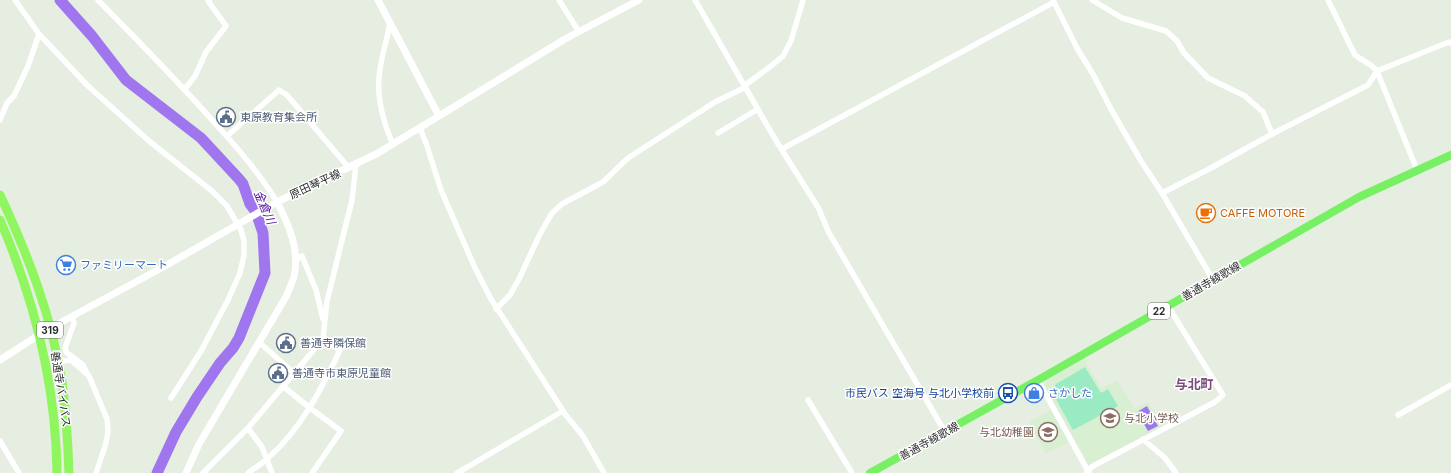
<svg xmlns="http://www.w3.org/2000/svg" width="1451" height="473" viewBox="0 0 1451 473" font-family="Inter,'Noto Sans JP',sans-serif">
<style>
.education{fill:#d8efd1}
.pitch{fill:#9aebc3}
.water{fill:#a076ee}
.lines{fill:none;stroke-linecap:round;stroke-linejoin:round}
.river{stroke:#a076ee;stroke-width:11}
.minor{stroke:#fff;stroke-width:5.5}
.tertiary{stroke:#fff;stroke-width:7}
.secondary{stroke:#fff;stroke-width:7}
.primary{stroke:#78f064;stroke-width:8}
.trunk{stroke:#90f660;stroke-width:9}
.labels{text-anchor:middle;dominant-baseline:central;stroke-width:3;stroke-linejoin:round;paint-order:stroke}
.shield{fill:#fff;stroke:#6c6c6c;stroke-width:1}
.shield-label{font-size:10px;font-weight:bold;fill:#2d2d2d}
.service-label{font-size:11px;fill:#4e5e75;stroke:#fff;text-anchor:start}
.street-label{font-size:11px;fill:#2d2d2d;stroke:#fff}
.food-label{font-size:11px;fill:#c56008;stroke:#fff;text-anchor:start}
.shop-label{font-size:11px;fill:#366cbe;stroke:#fff;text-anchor:start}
.transit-label{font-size:11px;fill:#164399;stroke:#fff;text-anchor:end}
.education-label{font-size:11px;fill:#785e54;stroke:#fff;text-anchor:start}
.water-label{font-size:12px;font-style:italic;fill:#4e0f9f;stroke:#fff}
.quarter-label{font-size:13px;font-weight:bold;fill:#7a4d7e;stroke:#fff}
</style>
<rect width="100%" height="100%" fill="#e5eee0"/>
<path class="education" d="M1084 359 1101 389 1117 380 1135 409 1148 402 1163 428 1089 465 1045 386 1048 379Z
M1051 410 1068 442 1046 454 1029 422Z"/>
<path class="pitch" d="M1085 367 1101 393 1108 389 1118 406 1073 430 1052 392 1056 384Z"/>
<path class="water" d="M1147 406 1158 426 1148 431 1137 412Z"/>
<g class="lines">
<path class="river" d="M60 0 92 36 126 80 201 138 239 179 243 184 250 204 256 212 263 233 265 273 239 338 233 348 220 363 197 397 176 432 157 473"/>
<path class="minor" d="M15 0 39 34 87 85 149 141 212 191 227 206 241 230 244 241V255L240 273 228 300 201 351 171 398
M98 0C140 43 182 85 221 130 242 153 261 176 277 202
M559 0 579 32
M695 0 775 139 819 209 828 231 945 432
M1053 0 1077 48 1094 76 1112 111 1141 161 1162 193 1213 280
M1092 0 1122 18 1166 31 1177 41 1184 53 1208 78 1245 96 1263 112 1272 134
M1328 0 1355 55C1363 61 1371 64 1377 71L1417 170
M390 23C387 41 380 60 379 78 377 99 384 125 393 144
M185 89 195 76 206 52 226 26 208 1 209 0
M0 120 7 103 14 96 28 66 39 34
M420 128 427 146 441 190 475 268 491 299 565 414 583 436 604 473
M718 133 758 109
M227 136 279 90 287 95 349 168
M782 149 1054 2
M1162 193 1211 168 1272 134 1368 85 1377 71 1449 42 1451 43
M295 260 302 256 316 290 323 319
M496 309 510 295 519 279 540 234 552 213 562 204 603 182 628 158 715 102 742 89 748 83 771 66 783 56 791 41 803 0
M72 317 74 323 65 348 66 352 83 365 87 373
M260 343 295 374
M58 362 71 360 89 376 107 419 108 431 106 443 96 473
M1038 380 1089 473
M284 387 310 408 341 431 312 473
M808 400 852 473
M1398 415 1451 385
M248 428 262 447 272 473
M1143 439 1165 458 1176 473
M0 441 19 473
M203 473 248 428 323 339 327 301 352 200 356 165
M248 473C254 468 262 464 268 458 301 429 321 390 340 350L323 339
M457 473 563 411
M1086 473 1093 466 1215 402 1223 395 1168 306"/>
<path class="tertiary" d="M439 116 565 39 639 0
M0 360 45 331 165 266 277 202"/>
<path class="secondary" d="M186 473 199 444 287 295C289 289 292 283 294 277 300 250 289 225 277 202L378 153 439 116 378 0"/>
<path class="primary" d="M870 473 1038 380 1359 197 1451 155"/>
<path class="trunk" d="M0 195C28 255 52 317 62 382 66 412 68 443 69 473
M0 220C35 301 56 384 57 473"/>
</g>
<defs>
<symbol id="civic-ring" viewBox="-11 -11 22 22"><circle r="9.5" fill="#fff" stroke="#5c6f8a" stroke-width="1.5"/><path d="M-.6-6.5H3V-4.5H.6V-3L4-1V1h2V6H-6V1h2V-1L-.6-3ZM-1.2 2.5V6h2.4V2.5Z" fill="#5c6f8a"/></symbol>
<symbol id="cafe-ring" viewBox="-11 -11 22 22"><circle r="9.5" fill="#fff" stroke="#e8710a" stroke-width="1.5"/><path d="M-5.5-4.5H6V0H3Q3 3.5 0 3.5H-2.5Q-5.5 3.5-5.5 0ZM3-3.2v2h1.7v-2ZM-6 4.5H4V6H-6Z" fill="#e8710a"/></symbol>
<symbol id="supermarket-ring" viewBox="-11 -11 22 22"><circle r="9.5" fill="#fff" stroke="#3f7fe0" stroke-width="1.5"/><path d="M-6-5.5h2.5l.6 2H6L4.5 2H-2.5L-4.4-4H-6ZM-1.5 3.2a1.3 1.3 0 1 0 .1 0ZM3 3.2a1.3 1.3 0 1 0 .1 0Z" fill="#3f7fe0"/></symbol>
<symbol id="bus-ring" viewBox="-11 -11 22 22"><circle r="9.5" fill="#fff" stroke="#1a4fb4" stroke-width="1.5"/><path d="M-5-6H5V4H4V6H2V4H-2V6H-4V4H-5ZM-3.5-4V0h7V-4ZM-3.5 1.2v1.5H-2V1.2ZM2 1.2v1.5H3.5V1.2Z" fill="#1a4fb4"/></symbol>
<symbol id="shop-ring" viewBox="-11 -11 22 22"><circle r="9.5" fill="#fff" stroke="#3f7fe0" stroke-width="1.5"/><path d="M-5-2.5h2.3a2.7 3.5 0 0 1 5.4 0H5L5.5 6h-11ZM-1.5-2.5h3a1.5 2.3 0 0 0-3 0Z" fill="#3f7fe0"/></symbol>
<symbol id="school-ring" viewBox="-11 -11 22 22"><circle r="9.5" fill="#fff" stroke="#8d6e63" stroke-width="1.5"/><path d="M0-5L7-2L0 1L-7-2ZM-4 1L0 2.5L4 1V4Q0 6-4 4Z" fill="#8d6e63"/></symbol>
</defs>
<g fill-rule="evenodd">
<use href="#civic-ring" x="215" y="106" width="22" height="22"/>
<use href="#cafe-ring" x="1195" y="202" width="22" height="22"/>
<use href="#supermarket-ring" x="55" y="254" width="22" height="22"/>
<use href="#civic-ring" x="275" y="332" width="22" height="22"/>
<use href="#civic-ring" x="267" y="362" width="22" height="22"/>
<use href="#bus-ring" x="997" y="382" width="22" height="22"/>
<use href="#shop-ring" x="1023" y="382" width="22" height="22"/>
<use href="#school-ring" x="1099" y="407" width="22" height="22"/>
<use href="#school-ring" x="1037" y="421" width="22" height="22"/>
</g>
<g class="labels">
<g class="shield">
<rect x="1148" y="303" width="22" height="16" rx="3"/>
<rect x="37" y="322" width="26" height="16" rx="3"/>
</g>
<g class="shield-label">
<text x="1159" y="311">22</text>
<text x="50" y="330">319</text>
</g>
<g class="service-label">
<text x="240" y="117">東原教育集会所</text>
<text x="300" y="343">善通寺隣保館</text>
<text x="292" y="373">善通寺市東原児童館</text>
</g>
<g class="street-label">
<text transform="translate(315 184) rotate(-25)">原田琴平線</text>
<text transform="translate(1211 281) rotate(-30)">善通寺綾歌線</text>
<text transform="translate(61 389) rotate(81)">善通寺バイパス</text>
<text transform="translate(929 441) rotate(-29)">善通寺綾歌線</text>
</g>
<g class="food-label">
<text x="1220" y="213">CAFFE MOTORE</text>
</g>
<g class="shop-label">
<text x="80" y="265">ファミリーマート</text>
<text x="1048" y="393">さかした</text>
</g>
<g class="transit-label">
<text x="994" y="393">市民バス 空海号 与北小学校前</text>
</g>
<g class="education-label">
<text x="1124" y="418">与北小学校</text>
<text x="1034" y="432" text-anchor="end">与北幼稚園</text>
</g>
<g class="water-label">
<text transform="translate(265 207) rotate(67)">金倉川</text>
</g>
<g class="quarter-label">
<text x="1194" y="384">与北町</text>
</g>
</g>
</svg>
